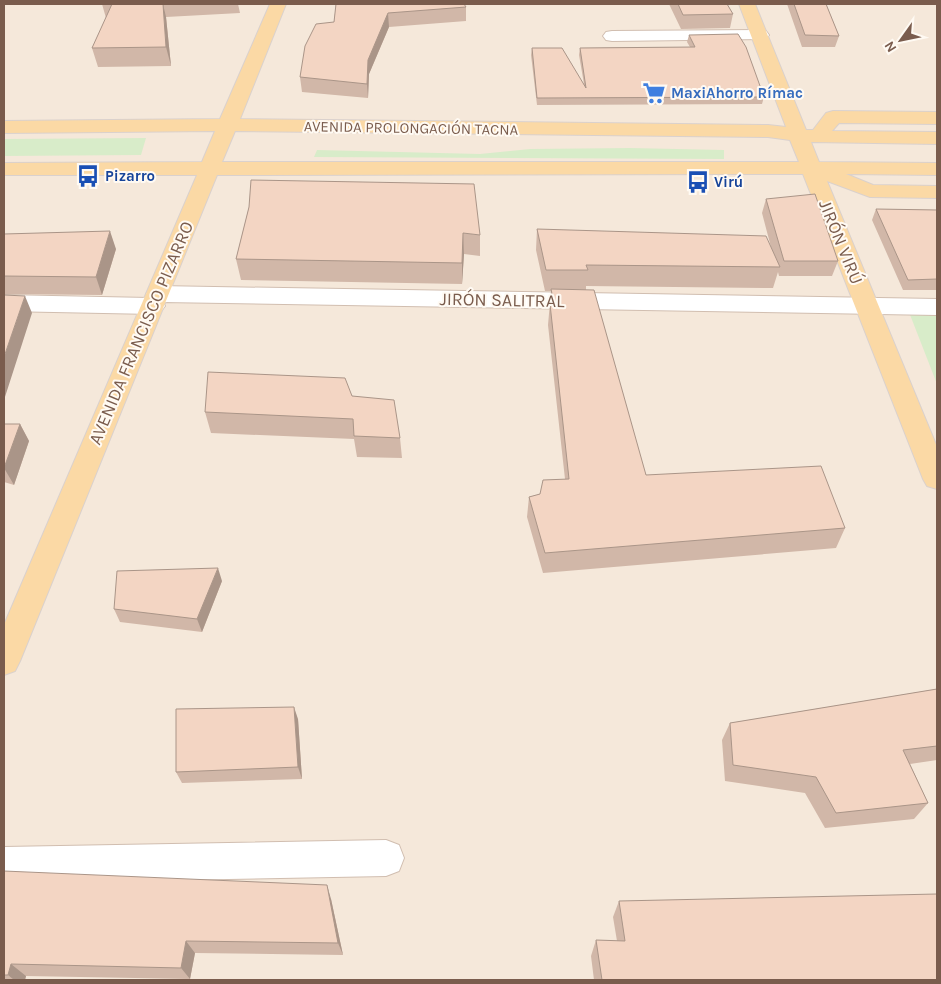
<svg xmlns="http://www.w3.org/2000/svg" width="941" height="984" viewBox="0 0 941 984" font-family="Karla,sans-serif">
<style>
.residential{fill:#f5e8da}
.green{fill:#d8ecc9}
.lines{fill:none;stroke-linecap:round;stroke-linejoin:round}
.minor-casing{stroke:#d1beb0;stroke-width:2}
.major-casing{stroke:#dad1cd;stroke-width:2}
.minor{fill:#fff;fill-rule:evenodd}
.major{fill:#fbd9a5;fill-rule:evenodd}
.wall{fill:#d1b7a8}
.shaded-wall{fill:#aa9588}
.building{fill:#f3d5c3;stroke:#aa9588}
.labels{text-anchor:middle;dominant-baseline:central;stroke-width:4;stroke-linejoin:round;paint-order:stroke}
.far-shop-label{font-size:15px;font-weight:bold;fill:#366cbe;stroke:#fffaf3;text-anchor:start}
.far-street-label{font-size:15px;fill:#7a5c4d;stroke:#fffaf3}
.far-transit-label{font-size:15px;font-weight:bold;fill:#164399;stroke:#fffaf3;text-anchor:start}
.street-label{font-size:18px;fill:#7a5c4d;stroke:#fffaf3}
</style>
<rect width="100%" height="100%" fill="#fdf6ec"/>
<path class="residential" d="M4 4H937V980H4Z"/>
<path class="green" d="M146 138 141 155 4 156V139Z
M630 148 724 150V159L314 157 317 150 480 154 530 149Z
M907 307H937V384Z"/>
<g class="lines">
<defs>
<path id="minor" d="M760 30 766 31 769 35 766 39 612 41 606 40 603 36 606 32 612 31Z
M158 286 937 299V315L162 302 165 306 161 311 153 314 4 311V295L149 298 146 294 150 289Z
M386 840 399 845 404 858 399 871 386 876 4 883V847Z"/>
<path id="major" d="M270 4H286L240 119 768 125 786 127 739 4H755L806 130H813L826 113 833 111 937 112V124L839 123 832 131 937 132V144L811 142 819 162 937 163V175L846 174 873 185 937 186V198L870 197 827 181 937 447V489L927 486 923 479 803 174 217 175 20 661 15 671 4 675V625L197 175H4V163L202 162 215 131 4 133V121L220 119ZM235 131 768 137 790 140 799 162H222Z"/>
</defs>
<use href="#minor" class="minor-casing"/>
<use href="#major" class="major-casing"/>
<use href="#minor" class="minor"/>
<use href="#major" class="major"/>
</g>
<path class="wall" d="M102 4H238L240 13 166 17 171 66 98 67 92 48 106 18Z
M336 4 466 7V21L389 27 369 74 368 98 302 92 300 77 334 22Z
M669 4H727L733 14 730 28 681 29Z
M787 4H826L839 36 835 47H802Z
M689 35 764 97 762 104 537 105 531 55 532 48 584 84 579 55 580 48 690 47 687 42Z
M766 199 838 261 832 276H779L778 272 773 288 586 286V290L646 475 845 528 836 548 543 573 527 517 529 497 540 494 565 479 548 325 551 291H545L536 250 537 229 772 251 762 213Z
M249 207 480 235V256L464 254 462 284 241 280 236 259Z
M876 209 937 210V290H903L872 220Z
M4 234 116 249 102 295 4 294Z
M352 396 400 438 402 458 357 457 354 439 211 433 205 412Z
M4 424H20L29 441 14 485 4 482Z
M222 581 202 632 120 622 114 609Z
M937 689V760L910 764 928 803 914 819 825 828 805 793 725 781 722 740 730 723Z
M298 719 302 779 182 783 176 772Z
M4 871 331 899 343 955 195 953 190 979 26 976 25 980H4Z
M619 901 937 980H594L591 956 596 940 617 941 613 917Z"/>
<path class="shaded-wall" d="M163 4 166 17 171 66 166 47Z
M388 13 389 27 369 74 368 98 367 84 368 60Z
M110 231 116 249 102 295 96 277Z
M463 233 464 254 462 284V263Z
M25 296 32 313 4 400V357Z
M20 424 29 441 14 485 4 468Z
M218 568 222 581 202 632 197 619Z
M294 707 298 719 302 779 298 767Z
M327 885 331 899 343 955 338 943Z
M186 941 195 953 190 979 181 968Z
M11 964 26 976 25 980H14L8 975Z"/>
<path class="building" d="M112 4H163L166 47 92 48Z
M336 4H464L466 7 388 13 368 60 367 84 300 77 305 46 316 24 334 22Z
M678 4H727L733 14 683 15Z
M794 4H826L839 36 805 35Z
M738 34 746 47 764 97 537 98 532 48H562L586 88 580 48 695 47 689 35Z
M251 180 474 184 480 235 463 233 462 263 236 259 249 207Z
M815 194 838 261H784L766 199Z
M876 209 937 210V279L908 280Z
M537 229 766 236 780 267 586 265 588 270H546Z
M110 231 96 277 4 276V234Z
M551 289 594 290 646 475 821 466 845 528 545 553 529 497 540 494 543 480 569 479 550 304 554 303Z
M4 295 25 296 4 357Z
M208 372 345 378 352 396 394 400 400 438 354 436 353 419 205 412Z
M4 424H20L4 468Z
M218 568 197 619 114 609 117 571Z
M937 689V746L903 750 928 803 836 813 816 777 733 765 730 723Z
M294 707 298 767 176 772V709Z
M4 871 327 885 338 943 186 941 181 968 11 964 8 975H4Z
M937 894V980H602L596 940 625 941 619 901Z"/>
<defs>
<symbol id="supermarket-bare" viewBox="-9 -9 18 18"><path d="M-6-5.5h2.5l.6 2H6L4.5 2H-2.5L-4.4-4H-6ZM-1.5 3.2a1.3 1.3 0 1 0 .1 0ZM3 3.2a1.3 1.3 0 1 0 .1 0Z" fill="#3f7fe0" stroke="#fffaf3" stroke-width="2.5" paint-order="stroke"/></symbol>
<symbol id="bus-bare" viewBox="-9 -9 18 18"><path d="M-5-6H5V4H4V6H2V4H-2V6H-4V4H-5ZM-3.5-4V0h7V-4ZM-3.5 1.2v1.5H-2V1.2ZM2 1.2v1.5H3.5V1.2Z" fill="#1a4fb4" stroke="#fffaf3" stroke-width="2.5" paint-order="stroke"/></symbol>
</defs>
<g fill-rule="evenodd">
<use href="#supermarket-bare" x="638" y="77" width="32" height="32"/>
<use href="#bus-bare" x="72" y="160" width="32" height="32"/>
<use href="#bus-bare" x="682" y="166" width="32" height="32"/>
</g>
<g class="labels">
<g class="far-shop-label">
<text x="671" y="93">MaxiAhorro Rímac</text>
</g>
<g class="far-street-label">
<text transform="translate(411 128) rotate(1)">AVENIDA PROLONGACIÓN TACNA</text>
</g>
<g class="far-transit-label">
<text x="105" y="176">Pizarro</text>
<text x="714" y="182">Virú</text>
</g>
<g class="street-label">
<text transform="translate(841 242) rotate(68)">JIRÓN VIRÚ</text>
<text transform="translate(502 300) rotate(1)">JIRÓN SALITRAL</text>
<text transform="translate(141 333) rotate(-67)">AVENIDA FRANCISCO PIZARRO</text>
</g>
</g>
<rect width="941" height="984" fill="none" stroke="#7a5c4d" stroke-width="10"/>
<g transform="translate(901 40) rotate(237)" stroke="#fffaf3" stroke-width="4" paint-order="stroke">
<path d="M0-4L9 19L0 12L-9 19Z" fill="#7a5c4d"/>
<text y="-8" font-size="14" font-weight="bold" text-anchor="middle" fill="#7a5c4d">N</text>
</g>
</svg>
